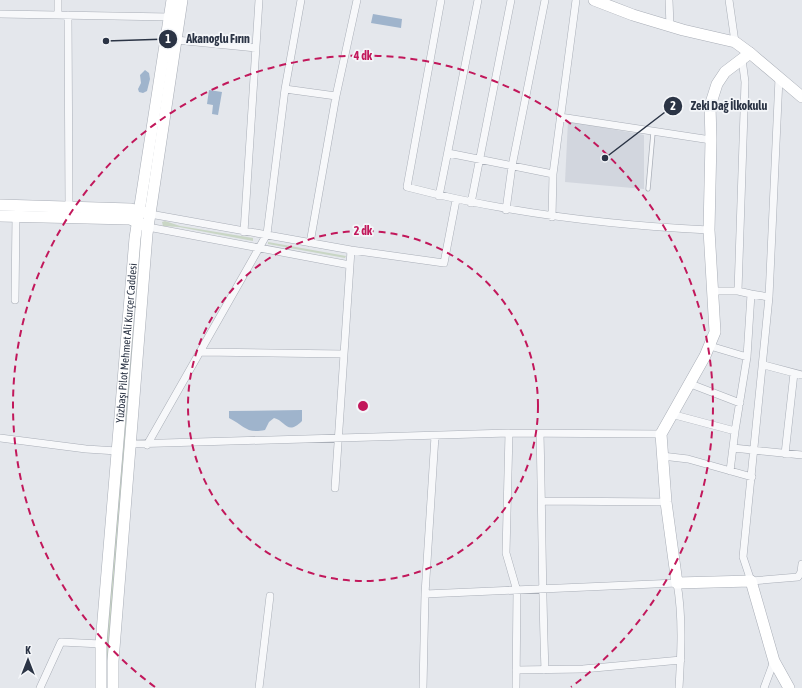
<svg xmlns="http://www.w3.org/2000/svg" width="802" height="688" viewBox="0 0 802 688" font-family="'Asap Condensed',sans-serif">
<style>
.built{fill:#d2d6de}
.grass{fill:#c9d6c5}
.water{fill:#9fb4cc}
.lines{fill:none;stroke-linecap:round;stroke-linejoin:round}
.lane-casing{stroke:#a9aeb7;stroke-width:5}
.street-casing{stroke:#a9aeb7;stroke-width:8}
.secondary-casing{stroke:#a9aeb7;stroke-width:12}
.lane{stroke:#f7f8fa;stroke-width:3.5}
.street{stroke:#f7f8fa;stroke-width:7}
.secondary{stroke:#fff;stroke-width:11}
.ring{fill:none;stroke:#c2185b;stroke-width:2;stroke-dasharray:7 5}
.labels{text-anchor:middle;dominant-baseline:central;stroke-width:3.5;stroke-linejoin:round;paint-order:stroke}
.street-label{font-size:11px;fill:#2b3445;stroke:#f4f6f9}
.centre{fill:#c2185b;stroke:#f4f6f9;stroke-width:2}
.ring-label{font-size:12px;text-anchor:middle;font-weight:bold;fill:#c2185b;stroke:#f4f6f9;stroke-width:3.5;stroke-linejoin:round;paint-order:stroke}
.leader{fill:none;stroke:#2b3445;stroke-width:1.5}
.callout-dot{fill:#2b3445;stroke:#f4f6f9;stroke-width:1.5}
.mark-label{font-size:12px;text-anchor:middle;font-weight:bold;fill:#fff}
.callout-label{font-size:12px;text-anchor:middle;font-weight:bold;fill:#2b3445;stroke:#f4f6f9;stroke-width:3.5;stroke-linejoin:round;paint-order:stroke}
</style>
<rect width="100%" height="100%" fill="#e4e7ec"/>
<path class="built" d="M568 121 644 135V189L565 182Z"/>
<path class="grass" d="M165 221 180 226 253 238V241L179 227 163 226 162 222Z
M140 231H143L108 688H106L105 662Z
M268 242 346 256 345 258 268 244Z"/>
<path class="water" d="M373 14 402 19 401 28 371 23Z
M145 70 149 73 150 79 147 91 143 93 139 92 138 89 141 83 140 75Z
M209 90 222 92 218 115 212 114 213 105 207 104Z
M302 410V421C287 436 286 421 274 418L269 422 265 430C246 434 245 426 229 418V411Z"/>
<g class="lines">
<defs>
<path id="lane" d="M648 189 653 133"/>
<path id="street" d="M441 0 407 187C506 213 607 225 709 230
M669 0 670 26
M729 0 735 42
M0 14 170 17
M58 15V0
M68 15 69 207
M176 40 256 48
M742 59 745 82 738 291 751 294
M779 78 769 297 743 557 751 581 798 577 801 572 802 564
M285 89 336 96
M560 117 711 140
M448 153 553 174
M439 196 478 0
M471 203 511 0
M506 210 512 166 545 0
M150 214 351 250 444 263 456 200
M552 217 553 174 576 0
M148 227 350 265
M244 232 259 0
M310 243 336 96 357 0
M714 291H738
M15 300 16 216
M710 346 747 357
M201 352 344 354
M764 365 802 375
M688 383 740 403
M671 414 735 431 747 357 751 294 769 297
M509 433 506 553 517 591 516 688
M540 434C542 512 542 591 545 670
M0 438 86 449 117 451
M130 444 509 433 661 434
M147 445 267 234 285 89 301 0
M733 448 802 455
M785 454 794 373
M662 456 688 459 752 477
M730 471 735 431
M335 488 351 250
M542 501 666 502
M425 594 677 583C683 617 681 654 679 688
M516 670 583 669 681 660
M40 688 61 642 101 644
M259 688 270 596
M423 688 425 594 435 436
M764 688 774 661"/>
<g id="secondary">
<path d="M594 0 633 15 683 30 735 42 750 53 802 97"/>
<path d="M750 53 725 72 717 84 710 106 711 140 709 230 715 332 705 356 661 434 666 502 677 583 751 581 774 661 789 688"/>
<path d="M0 205 131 209 147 213"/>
<path d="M0 216 130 219 144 225"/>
<path id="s1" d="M101 688V644L135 238 172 0"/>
<path d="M113 688V661L147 234 182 0"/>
</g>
</defs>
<use href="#lane" class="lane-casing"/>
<use href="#street" class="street-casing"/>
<use href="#secondary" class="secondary-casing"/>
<use href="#lane" class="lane"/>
<use href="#street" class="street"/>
<use href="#secondary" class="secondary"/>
</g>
<g class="ring">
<circle cx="363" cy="406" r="175"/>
<path d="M155 687A350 350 0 1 1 571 687"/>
</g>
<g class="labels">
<g class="street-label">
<text stroke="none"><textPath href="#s1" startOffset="346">Yüzbaşı Pilot Mehmet Ali Kurçer Caddesi</textPath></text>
</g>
</g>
<circle cx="363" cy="406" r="6" class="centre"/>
<g class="ring-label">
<text x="363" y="60">4 dk</text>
<text x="363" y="235">2 dk</text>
</g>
<path class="leader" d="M106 41L168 39M605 158L673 106"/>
<g class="callout-dot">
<circle cx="106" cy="41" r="4"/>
<circle cx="605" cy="158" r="4"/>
<circle cx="168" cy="39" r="10"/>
<circle cx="673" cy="106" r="10"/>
</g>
<g class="mark-label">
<text x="168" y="43">1</text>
<text x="673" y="110">2</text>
</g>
<g class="callout-label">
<text x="218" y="43">Akanoglu Fırın</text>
<text x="729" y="110">Zeki Dağ İlkokulu</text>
</g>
<g transform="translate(28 660)" stroke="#f4f6f9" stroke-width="3" paint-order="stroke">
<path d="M0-3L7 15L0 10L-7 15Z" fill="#2b3445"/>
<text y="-6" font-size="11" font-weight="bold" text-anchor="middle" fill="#2b3445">K</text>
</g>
</svg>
